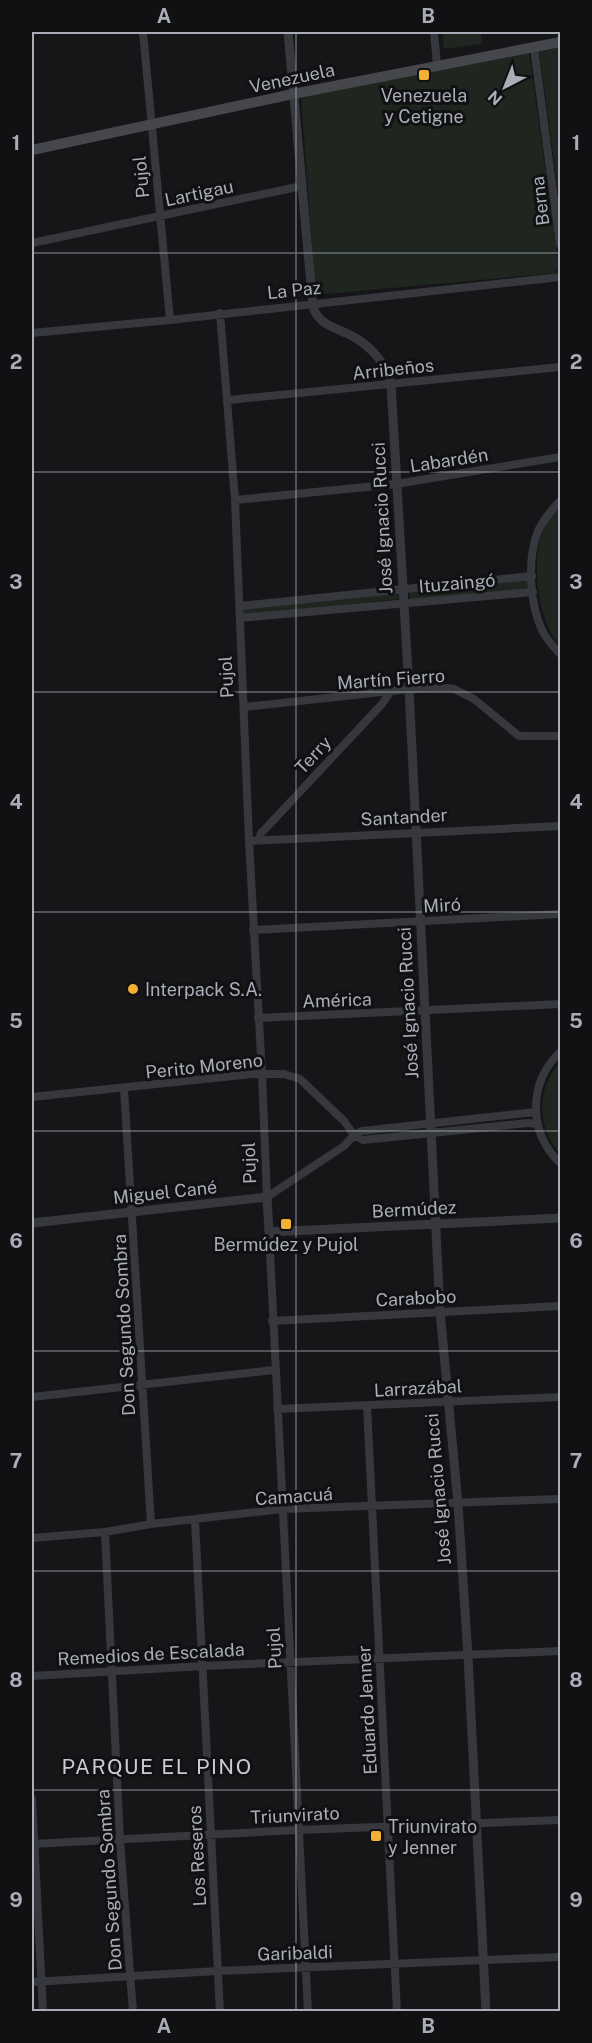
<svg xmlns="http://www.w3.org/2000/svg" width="592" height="2043" viewBox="0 0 592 2043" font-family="'Public Sans',sans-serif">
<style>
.green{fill:#1e261f}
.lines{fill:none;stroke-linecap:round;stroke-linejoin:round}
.minor{stroke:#37383d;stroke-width:8}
.tertiary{stroke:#37383d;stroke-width:9}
.secondary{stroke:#45474d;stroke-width:10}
.grid{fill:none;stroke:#a8adb8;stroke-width:1.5;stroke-opacity:0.55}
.poi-dot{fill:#f2b134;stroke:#111113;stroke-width:2}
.labels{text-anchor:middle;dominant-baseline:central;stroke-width:6;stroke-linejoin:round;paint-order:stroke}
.street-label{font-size:18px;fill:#a8adb8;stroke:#111113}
.poi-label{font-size:18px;fill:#a8adb8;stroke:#111113}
.quarter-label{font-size:21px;letter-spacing:1.5px;fill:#c9ccd4;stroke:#111113}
.neatline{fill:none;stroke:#a8adb8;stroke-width:2}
.grid-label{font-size:20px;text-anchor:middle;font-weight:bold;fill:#a8adb8}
</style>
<rect width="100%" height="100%" fill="#161618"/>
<path class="green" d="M442 32H481L482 44 444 49Z
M560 46V206L539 50Z
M529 52 559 267 555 273 316 295 301 97Z
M560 506V645C538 624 531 561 542 533 546 522 553 514 560 506Z
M529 580 530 589 410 600 409 591Z
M398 593 399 599 244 615 243 608Z
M560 1063V1154C537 1129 536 1087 560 1063Z"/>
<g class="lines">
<path class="minor" d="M143 32 170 320
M434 32 437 65
M534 48 560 244
M32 243 302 186
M220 313 235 500 249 841 262 1074 267 1197 344 1146 354 1135 362 1131 535 1112
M32 333 170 320 560 277
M228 400 560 367
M235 500 396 484 560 457
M560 501C552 510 543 519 538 531 527 559 529 604 543 632 547 640 554 647 560 654
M240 606 532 576
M240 618 533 592
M244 707 409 689 447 688 454 689 474 699 519 736H560
M259 840 261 833 267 827 382 704 390 692
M249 841 560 826
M253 930 560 914
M258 1018 560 1004
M560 1052C528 1083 528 1132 560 1163
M124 1089 151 1524
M32 1097 252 1074H284L300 1079 344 1121 354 1135 363 1140 528 1123 537 1124
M269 1232 308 2012
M272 1321 560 1306
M32 1397 274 1370
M367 1406 397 2012
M277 1409 560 1397
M195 1520 220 2012
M105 1532 120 1840 133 2012
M32 1538 105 1532 151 1524 283 1509 560 1499
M32 1676 203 1666 560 1651
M32 1798 43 2012
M32 1844 298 1830 560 1820
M32 1982 217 1971 560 1957"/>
<path class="tertiary" d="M288 32 313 307C319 326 338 328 354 337 372 347 387 365 391 385L409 689 440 1311 458 1504 468 1656 486 2012
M32 1223 267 1197 269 1232 560 1218"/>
<path class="secondary" d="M32 150 293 94 560 42"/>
</g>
<path class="grid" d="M296 32V2012M32 253H560M32 472H560M32 692H560M32 912H560M32 1131H560M32 1351H560M32 1571H560M32 1790H560"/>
<g class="poi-dot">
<rect x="418" y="69" width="12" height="12" rx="3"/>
<circle cx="133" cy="989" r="6"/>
<rect x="280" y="1218" width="12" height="12" rx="3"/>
<rect x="370" y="1830" width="12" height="12" rx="3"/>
</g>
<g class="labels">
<g class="street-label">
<text transform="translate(292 78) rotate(-12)">Venezuela</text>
<text transform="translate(141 177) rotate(-95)">Pujol</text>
<text transform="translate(199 193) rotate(-12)">Lartigau</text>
<text transform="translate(540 201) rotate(-97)">Berna</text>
<text transform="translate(294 290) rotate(-6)">La Paz</text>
<text transform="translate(393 369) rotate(-6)">Arribeños</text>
<text transform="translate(449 460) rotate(-9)">Labardén</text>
<text transform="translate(382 518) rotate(-93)">José Ignacio Rucci</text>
<text transform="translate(457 583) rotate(-5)">Ituzaingó</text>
<text transform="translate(226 677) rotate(-93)">Pujol</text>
<text transform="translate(391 679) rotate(-4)">Martín Fierro</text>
<text transform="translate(313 755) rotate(-47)">Terry</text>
<text transform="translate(404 817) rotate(-3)">Santander</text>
<text transform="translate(442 905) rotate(-3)">Miró</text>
<text transform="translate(337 1000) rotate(-2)">América</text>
<text transform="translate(408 1003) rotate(-93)">José Ignacio Rucci</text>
<text transform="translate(204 1066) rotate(-6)">Perito Moreno</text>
<text transform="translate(249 1163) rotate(-92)">Pujol</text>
<text transform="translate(165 1192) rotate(-6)">Miguel Cané</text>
<text transform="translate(414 1209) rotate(-3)">Bermúdez</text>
<text transform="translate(416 1298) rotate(-3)">Carabobo</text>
<text transform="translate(124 1325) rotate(-93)">Don Segundo Sombra</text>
<text transform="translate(418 1388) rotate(-3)">Larrazábal</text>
<text transform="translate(438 1489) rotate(-95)">José Ignacio Rucci</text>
<text transform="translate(294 1496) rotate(-4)">Camacuá</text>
<text transform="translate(274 1648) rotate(-93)">Pujol</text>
<text transform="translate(151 1654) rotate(-3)">Remedios de Escalada</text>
<text transform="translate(367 1710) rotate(-93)">Eduardo Jenner</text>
<text transform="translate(295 1815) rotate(-3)">Triunvirato</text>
<text transform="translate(197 1856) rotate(-93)">Los Reseros</text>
<text transform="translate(109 1880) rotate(-94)">Don Segundo Sombra</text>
<text transform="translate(295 1953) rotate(-2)">Garibaldi</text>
</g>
<g class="poi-label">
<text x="424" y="95">Venezuela<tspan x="424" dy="21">y Cetigne</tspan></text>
<text x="145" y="989" text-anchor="start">Interpack S.A.</text>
<text x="286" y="1244">Bermúdez y Pujol</text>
<text x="388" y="1826" text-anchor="start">Triunvirato<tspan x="388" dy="21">y Jenner</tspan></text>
</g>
<g class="quarter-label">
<text x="157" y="1766">PARQUE EL PINO</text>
</g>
</g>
<rect width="592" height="2043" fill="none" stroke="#111113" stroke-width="66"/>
<g transform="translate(505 87) rotate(222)" stroke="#111113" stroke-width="4.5" paint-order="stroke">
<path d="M0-4.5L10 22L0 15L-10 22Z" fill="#a8adb8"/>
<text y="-9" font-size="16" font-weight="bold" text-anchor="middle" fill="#a8adb8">N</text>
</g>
<rect x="33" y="33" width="526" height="1977" class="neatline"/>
<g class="grid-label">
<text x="164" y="23">A</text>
<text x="428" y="23">B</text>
<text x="16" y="150">1</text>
<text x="576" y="150">1</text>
<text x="16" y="369">2</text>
<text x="576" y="369">2</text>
<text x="16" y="589">3</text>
<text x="576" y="589">3</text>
<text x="16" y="809">4</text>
<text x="576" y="809">4</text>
<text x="16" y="1028">5</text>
<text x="576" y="1028">5</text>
<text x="16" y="1248">6</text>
<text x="576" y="1248">6</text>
<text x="16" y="1468">7</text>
<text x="576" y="1468">7</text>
<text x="16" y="1687">8</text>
<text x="576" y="1687">8</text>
<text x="16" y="1907">9</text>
<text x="576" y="1907">9</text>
<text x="164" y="2033">A</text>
<text x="428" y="2033">B</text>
</g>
</svg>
